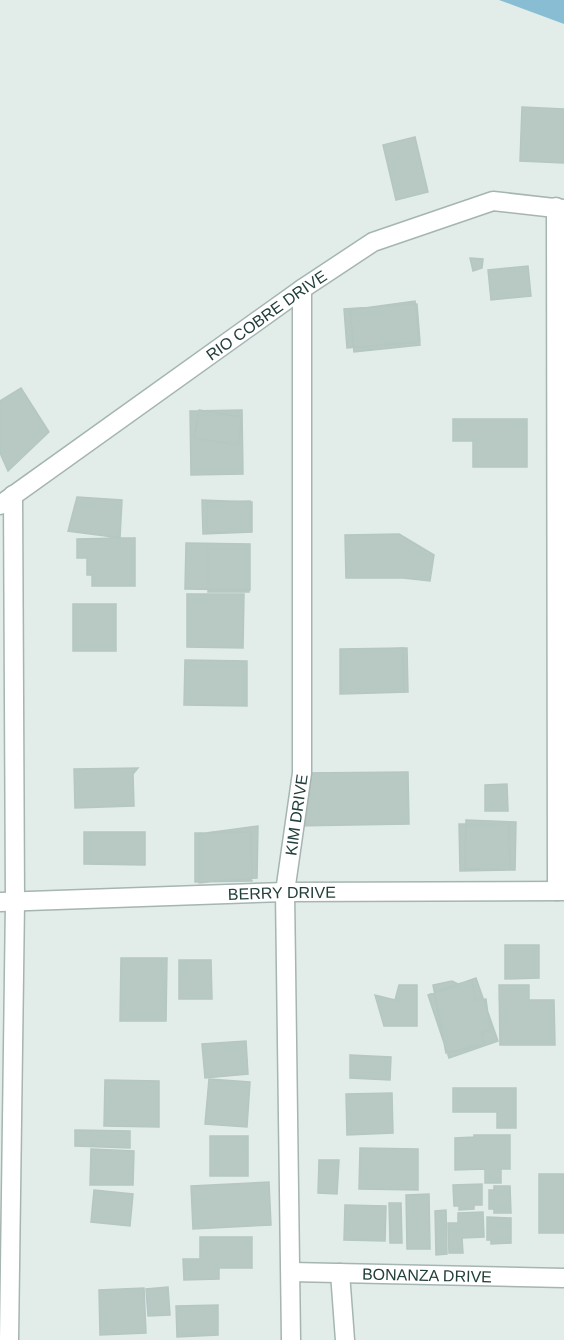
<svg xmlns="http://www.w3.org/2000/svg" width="564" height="1340" viewBox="0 0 564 1340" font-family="Helvetica,sans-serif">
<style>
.water{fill:#89bdd3}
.building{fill:#b8c8c3;stroke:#b5c7c2;stroke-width:1.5}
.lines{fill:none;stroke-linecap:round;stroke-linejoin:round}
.minor-casing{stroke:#a5b5b2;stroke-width:21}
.minor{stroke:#fff;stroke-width:18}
.labels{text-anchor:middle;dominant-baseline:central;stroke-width:6;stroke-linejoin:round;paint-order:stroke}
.street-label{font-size:16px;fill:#223f3b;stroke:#f3f9f7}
</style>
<rect width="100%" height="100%" fill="#e2edea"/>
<path class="water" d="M499 0H564V24Z"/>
<path class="building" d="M522 107 564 109V163L520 161Z
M415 137 428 192 396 200 383 145Z
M470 258 483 259 482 268 473 271Z
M528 266 531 296 491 300 488 270Z
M415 301 420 345 354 352 350 310Z
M417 304 420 342 347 348 344 309Z
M21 388 49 432 8 471 0 453V401Z
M199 410 242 417 238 445 194 438Z
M242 410 243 474 191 475 190 411Z
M453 419H527V467H473V441H453Z
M77 497 122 500 120 538 68 531Z
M202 500 252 502V532L203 534Z
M250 501 251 532H207V502Z
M399 534 434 555 430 581 403 578H346L345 535Z
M120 538H135V586H92V575H87V558H77V539Z
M186 543 250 544V590L185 589Z
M208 549H249V592H208Z
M187 594H244L243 648 187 647Z
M73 604H116V651H73Z
M403 648 404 692 340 694V649Z
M407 648 408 692 342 694 341 649Z
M185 660 247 661V706L184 705Z
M138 768 133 774 134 806 75 808 74 769Z
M408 772 409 824 294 826 302 773Z
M507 784 508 811H485V785Z
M466 820 516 822 515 870 465 869Z
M459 824H509L510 870 460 871Z
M258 826 257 878 199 883V834Z
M84 832H145V865L84 864Z
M251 832 252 881 195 882V833Z
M505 945H539V978L505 979Z
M121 958H167L166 1021H120Z
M179 960H211L212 999H179Z
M476 978 498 1041 449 1058 428 995Z
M472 980 475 1000 486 999 490 1029 482 1033 484 1045 446 1053 433 985 452 981 458 984Z
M399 985H417V1026H384L375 995 395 1000Z
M499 985H529V1000H554L555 1045H500Z
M246 1041 248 1074 205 1078 202 1044Z
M350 1055 391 1057 390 1080 350 1078Z
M209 1079 250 1082 247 1127 205 1124Z
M105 1080 159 1081V1127L104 1126Z
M453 1088H516V1128H497V1112H453Z
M392 1093 393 1133 347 1135 346 1094Z
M75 1130 130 1131V1148L75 1146Z
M474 1135H510V1169H501V1183H485V1169L455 1170V1138L474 1137Z
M210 1136H248V1176H210Z
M360 1148 418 1149V1190L359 1189Z
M91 1149 134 1151 133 1185H90Z
M319 1160H339L337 1194 318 1193Z
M539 1174H564V1233H539Z
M269 1182 271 1225 193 1229 191 1186Z
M482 1184V1205H474V1209L459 1210V1206H454L453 1185Z
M494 1186H510L511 1213H494V1209H489V1190H494Z
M94 1190 133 1194 130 1226 91 1222Z
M429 1194 430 1249H407L406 1195Z
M389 1203H401L402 1243H390Z
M345 1205 386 1206 385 1241 344 1240Z
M446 1210 447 1254 436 1255 435 1211Z
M483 1212 484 1237 462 1238 463 1253H449L448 1223H458V1213Z
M487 1217 511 1218V1243L491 1244V1240H487Z
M200 1237H252V1268H219V1279L184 1280 183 1259H200Z
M168 1287 170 1315 148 1316 146 1289Z
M144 1288 146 1333 100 1335 99 1290Z
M218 1305V1335L177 1337 176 1306Z"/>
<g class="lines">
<defs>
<g id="minor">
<path d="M556 207 557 891"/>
<path id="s1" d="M0 505 302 289 373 242 493 201 564 209"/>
<path id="s2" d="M0 902 285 892 564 891"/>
<path id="s3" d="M291 1272 564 1278"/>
<path d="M340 1273 345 1340"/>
<path d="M9 1340 15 902 13 495"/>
<path id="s4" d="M291 1340 285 892 302 773V289"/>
</g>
</defs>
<use href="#minor" class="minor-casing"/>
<use href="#minor" class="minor"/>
</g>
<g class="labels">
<g class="street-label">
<text stroke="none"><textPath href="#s1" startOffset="327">RIO COBRE DRIVE</textPath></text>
<text stroke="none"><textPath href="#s4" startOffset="526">KIM DRIVE</textPath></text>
<text stroke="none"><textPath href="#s2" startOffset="282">BERRY DRIVE</textPath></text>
<text stroke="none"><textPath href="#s3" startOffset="136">BONANZA DRIVE</textPath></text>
</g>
</g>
</svg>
